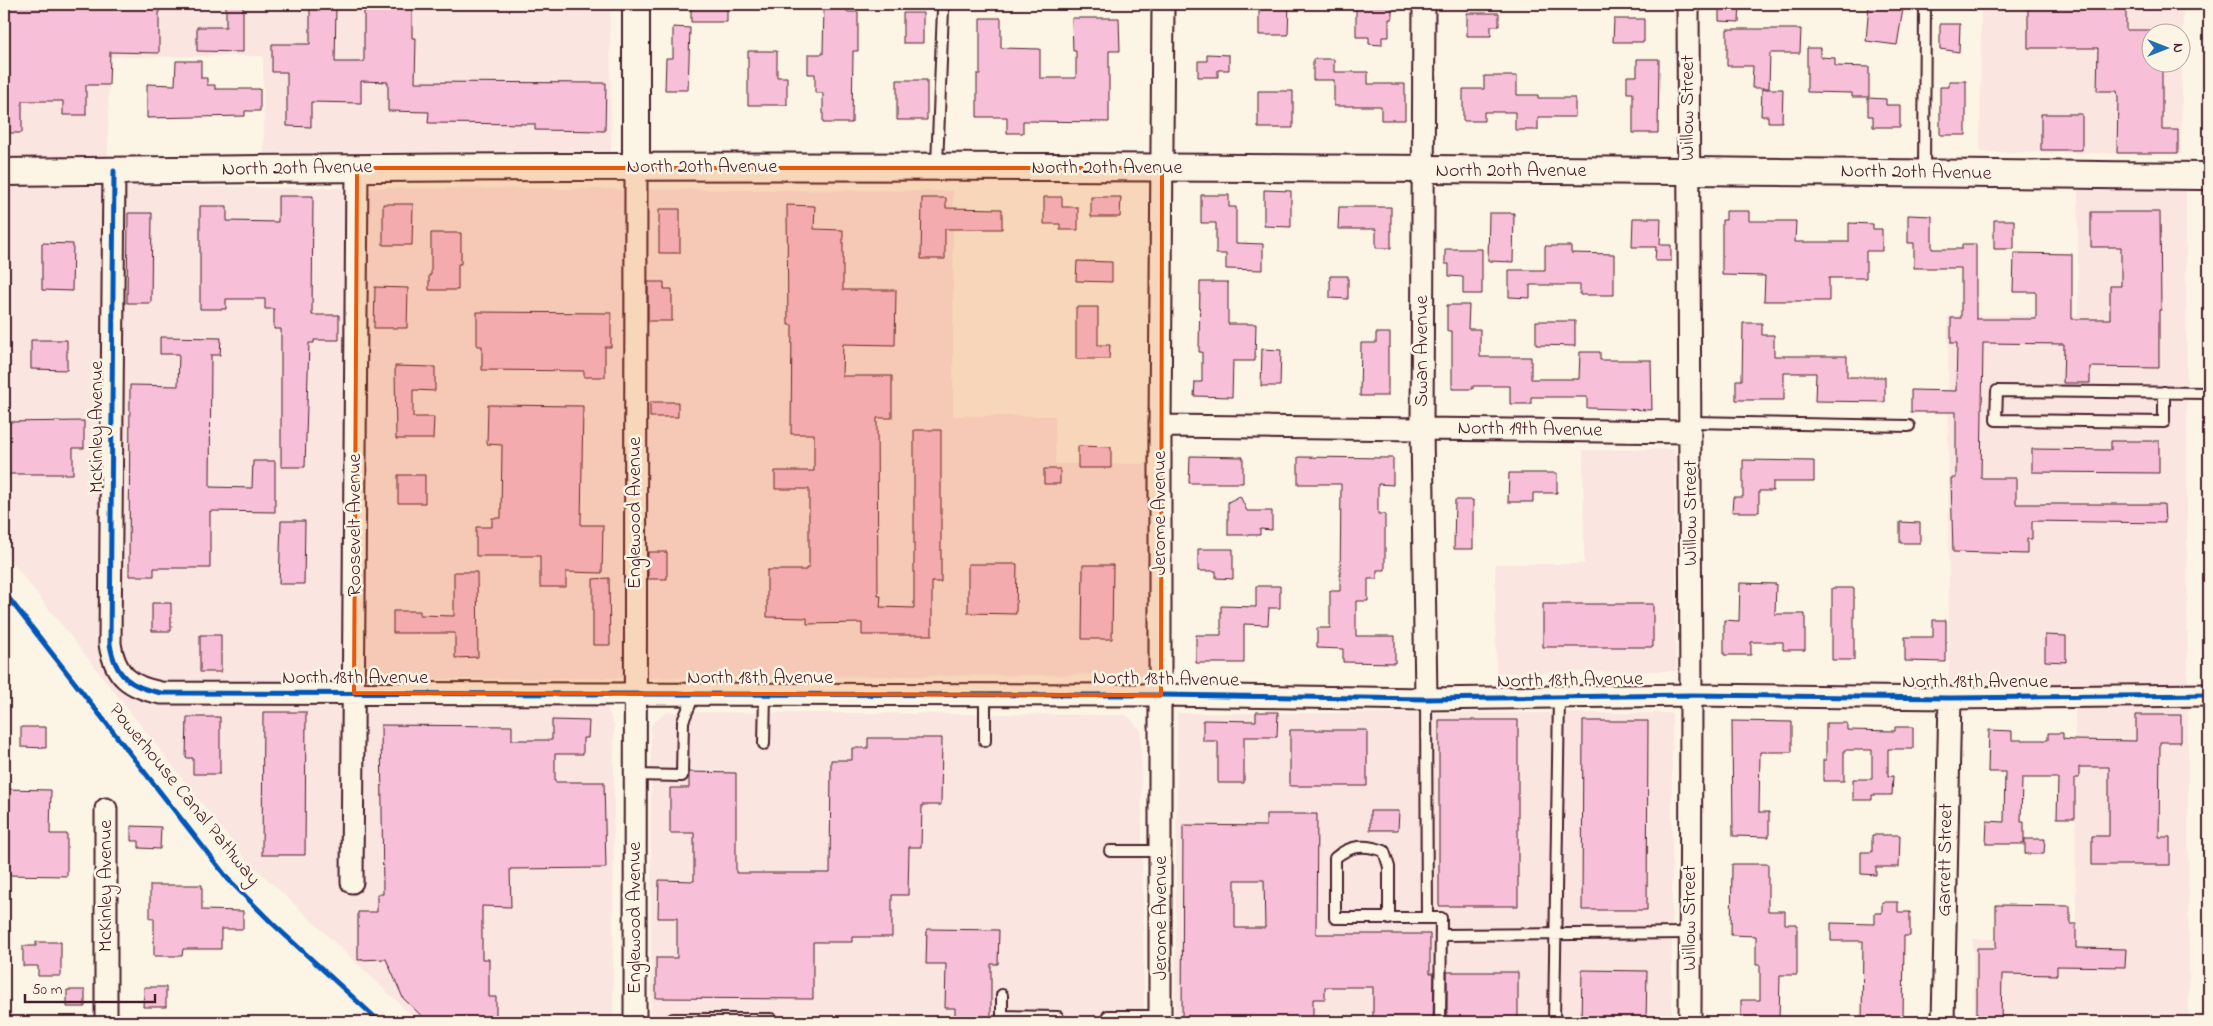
<svg xmlns="http://www.w3.org/2000/svg" width="2213" height="1026" viewBox="0 0 2213 1026" font-family="'Indie Flower',sans-serif">
<style>
.built{fill:#fae5e1;fill-rule:evenodd}
.building{fill:#f7c0d8;stroke:#4a1f2b;fill-rule:evenodd}
.lines{fill:none;stroke-linecap:round;stroke-linejoin:round}
.service-casing{stroke:#4a1f2b;stroke-width:14}
.minor-casing{stroke:#4a1f2b;stroke-width:25}
.tertiary-casing{stroke:#4a1f2b;stroke-width:30}
.service{stroke:#fcf5e5;stroke-width:10}
.minor{stroke:#fcf5e5;stroke-width:21}
.tertiary{stroke:#fcf5e5;stroke-width:26}
.cycleway-casing{stroke:#fcf5e5;stroke-width:8}
.cycleway{stroke:#0057b8;stroke-width:5}
.marked{fill:#e8590c;fill-opacity:0.2;stroke:#e8590c;stroke-width:4;stroke-linejoin:round}
.labels{text-anchor:middle;dominant-baseline:central;stroke-width:5;stroke-linejoin:round;paint-order:stroke}
.street-label{font-size:20px;fill:#4a1f2b;stroke:#fcf5e5}
</style>
<rect width="100%" height="100%" fill="#fcf5e5"/>
<filter id="ink" filterUnits="userSpaceOnUse"><feTurbulence type="fractalNoise" baseFrequency=".02" numOctaves="2"/><feDisplacementMap in="SourceGraphic" scale="10" xChannelSelector="R" yChannelSelector="G"/><feConvolveMatrix kernelMatrix="1 2 1 2 8 2 1 2 1" color-interpolation-filters="sRGB"/></filter>
<g filter="url(#ink)">
<path class="built" d="M4 4H610L611 151 264 153 263 56 109 57 108 160 4 159Z
M1981 4H2183L2181 154 1980 152ZM2150 32H2180V62H2150Z
M4 186 953 191V416H1055V464H1154L1155 674 367 680 365 707H607L614 726 613 1022H419L245 858 4 552Z
M2078 190H2186L2189 1022H1974L1973 939 2076 938 2075 710H1949L1948 316 2078 315Z
M1675 449 1676 671 1496 673 1495 564H1584L1583 450Z
M667 712 1127 715 1141 731 1144 1022H651V725Z
M1177 713H1672V1022H1175Z"/>
<path class="building" d="M6 4H159V53L110 52 109 85H86V115H63V101H22V133H5Z
M226 4H243V52L197 51V27H226Z
M310 4H336L335 62H364V4H412V38H416L415 82 606 83 605 131 535 130V124L428 123 429 112 388 111V82L361 81V103L311 102V127L287 126V72H272V44H310Z
M691 4H727V22H691Z
M824 4H840V7H847V12H858V51H853L852 123H823V93H815V74H808V54H823Z
M1259 4H1289L1288 35H1259Z
M1719 4H1740L1739 22 1719 21Z
M1869 4 1903 9 1897 45 1866 41Z
M2028 4H2126V30H2150V62H2162V130H2178V153H2117L2118 97 2117 91H2097L2098 48H2028Z
M1356 6H1392V19H1389V37H1382V45L1369 44V37H1356Z
M903 13H923V43H903Z
M1467 13H1499V26H1491V36H1467Z
M980 18H1001V48L1040 49V78H1076V51H1073L1072 18H1119L1120 51H1109V122L1023 121V133H1007V117H977V74H980Z
M1614 19H1644V42H1613Z
M1940 24H1960L1959 52 1940 49Z
M673 27 690 28 688 90H665L666 58H673Z
M1727 29H1801L1800 53H1770L1769 88H1752L1753 66H1727Z
M1807 48H1820V57L1835 58V66L1869 67V97H1852V93L1807 92Z
M748 51H777V77H787V105H748Z
M1207 54 1229 55V70H1218V77H1198V61H1207Z
M1313 59H1334V72H1368V84H1405V120H1381V106H1334V80H1313Z
M1637 59H1659L1658 133H1633V93H1627V76H1637Z
M176 61H201V78H207V85H215V89H260V111H245V116L147 118V84L175 85Z
M1484 76H1517V95H1538V98H1575V117H1538V130H1515V112H1484V121H1463V89H1484Z
M897 80H927V120H897Z
M1949 81H1966V135H1940V87H1949Z
M1762 89H1783L1782 122H1768V116H1761Z
M1258 91H1293V128H1258Z
M1868 98 1886 99V105H1900V127H1873V116H1868Z
M2041 114H2082V150H2041Z
M1264 190 1291 191V227L1264 226Z
M1201 195H1229V207H1236V243L1263 244V270L1226 269V254H1216V223H1201Z
M278 196H313L312 315H339V340H314V343H309L305 467H281V329H274V309H265V299H226V309H200V206H227V221L278 222Z
M1044 197H1062V207H1078V230H1060V224H1044Z
M1091 197H1121L1120 217H1091Z
M922 198H946V208L1002 209V229H945V259H921Z
M383 204H413L412 245H383Z
M787 205 815 206 814 229 843 230V290H896L895 345 843 344 842 376H892V418H877L878 596H881L880 607 914 608V430H941V582H932V635H862V623L807 624V618L767 617V570H806V568H809V489H775V471H814V434H791L792 325H788Z
M1339 207H1391V248H1376V229H1338Z
M659 209H680V253H659Z
M1726 211H1749V221H1796L1795 242H1849V223L1873 224V229H1882V251H1866V278H1829V301H1764L1765 276 1722 275V220H1726Z
M2091 212H2160L2161 310H2159V368L2090 367V383H2063L2064 344 1983 343 1981 478H2016V504H2164L2165 523 2032 521V539H2027V554L1953 552 1951 478H1956V412H1911V390L1956 391 1957 343H1951V318H1961V268H1914V243H1908V215L1932 216V249H1962V244H1976V319H2036V292H2013L2014 253 2072 254V319H2110V286H2121V247H2091Z
M128 213H152L151 303H127Z
M1489 213H1514L1513 262 1488 261Z
M1633 218H1661L1660 245H1671V261H1655L1656 247H1632Z
M1994 220H2014V249H1994Z
M431 233H461V264H458V290H429V275H431Z
M42 243 73 244 72 291 42 290Z
M1545 246H1571V253L1614 254V295H1580V285H1530V298L1509 297V270H1545Z
M1445 249H1482V294H1463V277L1449 276V264H1445Z
M1077 261 1112 262V282L1076 281Z
M1330 276H1348V299L1330 298Z
M648 282H664V289H672V321H648Z
M1200 282H1228V324H1256L1255 361H1233L1232 397 1194 396 1195 382H1202V352H1199Z
M375 287 408 288 407 328H374Z
M1447 305H1469L1468 329H1480V357H1531V379H1579L1580 352H1600V360H1651L1652 410 1587 408V397H1531V404H1510V386H1473V389H1452V331H1447Z
M1076 307H1098V345H1110L1109 359H1076Z
M477 312 611 313V347H605V377H584V371L482 370V346H477Z
M1536 321H1575V346L1536 345Z
M1743 323H1762V335H1774V356H1847V377H1885V402L1815 401 1816 373H1784V400H1736V380H1742Z
M1376 333H1390V347H1388V396H1360L1361 343H1376Z
M160 337 221 338 220 355H211L210 487 252 488 253 461H275V512L210 511V568H154V576H129L130 385 178 386 179 354H160Z
M31 340H67V370L31 369Z
M1262 349 1281 350 1280 386H1261Z
M395 366 435 367V391L413 390V417H434L433 439H396Z
M650 402H678V417H650Z
M488 405 583 406 581 525H603L602 573 566 572V587H540V556H476V527H492V518H501L502 445 487 444Z
M84 421V448H73V474H4V422Z
M2111 441H2159V473L2032 472V449L2111 450Z
M1078 446 1111 447V468H1078Z
M1190 456 1243 457V483H1189Z
M1298 457 1393 458V485L1378 484V514H1385V570H1377V579H1368V601H1356V636H1395V663L1343 662V649L1317 648V628H1330V591H1340L1341 484H1298Z
M1743 460 1814 461V482H1773V491H1759V512H1732L1733 497H1743Z
M1044 469H1060V484H1044Z
M1509 473H1557V493H1533V502H1508Z
M398 475H425V503H398Z
M1240 496 1247 511H1272V530L1260 529V535H1228V502Z
M1455 500H1473V549H1454Z
M281 521H305L304 584H279Z
M1900 522 1920 523V543H1900Z
M1198 549H1233V579L1216 578V571H1198Z
M648 552H667V579H648Z
M968 564H1017L1016 614 968 613Z
M1083 565H1113L1112 639H1082Z
M454 572H477L478 657 455 658V633H393V611H420V615L454 616Z
M609 578 610 645H593V579Z
M1740 583 1776 584 1775 614H1805V650H1783V642H1751V655H1724V620L1739 621Z
M1256 586H1280V608H1269L1268 625 1244 624V663H1196V635H1221V606L1256 607Z
M1832 588H1854V660H1832Z
M152 603H171V631H152Z
M1543 604H1653V647H1543Z
M1933 620H1946V662L1905 661V637H1933Z
M200 635H221V672H200Z
M2045 635 2066 636V662L2045 661Z
M263 712H306L305 855H262Z
M1256 712H1278L1277 737H1244V783H1218V741H1203V720L1256 721Z
M2136 715H2181V742H2160L2159 837H2170V865H2092V836H2109V767H2079V778H2075V818H2057L2058 778H2022L2021 822H2024V844H1986L1987 821 2004 822 2005 772H1988L1989 730 2012 731V740H2048V733H2063V739L2073 740 2136 741Z
M187 717H220V774H193V758H186Z
M552 720 589 721 588 738H583V754H555V782H604L606 868 510 869 511 907 482 906V959H489V997H496V1022H428L403 998 386 959 358 960V912H377V894H383L381 725 512 726V740H552Z
M1439 720H1518V906H1439Z
M1583 721H1648L1647 910H1582Z
M1732 721 1792 722V752H1760L1759 812H1769V837L1733 836Z
M1826 723H1847V730L1895 731V727H1913V749H1888V776H1893L1892 795H1872V800H1853V779H1872V750H1844V781H1823V760H1826Z
M21 727H46V748L21 747Z
M1290 730H1367V786H1290Z
M868 738H942L941 805H922L921 847H909L908 895H892V937H852V942H813V999L656 998V958H677V918H658L659 880 694 881V833H670V788H689V772L736 773V873H830L831 760H852V748H868Z
M4 789 51 790 50 834H67V876L4 875Z
M1370 811H1399L1398 830H1370Z
M1266 814H1317L1316 934H1430V973H1434L1433 1022H1373V987H1325V999H1313V1022H1182L1183 825 1266 826ZM1235 880H1264L1265 928H1235Z
M131 826 161 827 160 849 139 848V841H131Z
M1872 835H1900L1899 867H1876V875L1861 874V852H1872Z
M2025 839H2045L2044 854H2025Z
M1732 864H1768V911H1785V924H1797V975H1780L1779 1022H1741V1000H1760V965H1756V936L1731 935Z
M150 885H202V910L243 911V929H221V949H183L182 956H154V918H150Z
M1882 902H1898V912H1910V936H1904L1903 1022H1862L1863 941H1831V923L1875 924V913H1882Z
M1996 905 2070 906V924H2076V948L2126 949 2125 967 2057 966V975L2002 974 2001 1022H1977V948H1996Z
M927 929 999 930 998 964H991V1022H955V1008H945L946 964H926Z
M36 942H61V976H38V966H23V946H36Z
M1582 970 1647 971 1646 1022H1581Z
M1447 972H1518V1022H1447Z
M144 987H166V1007H143Z
M67 990H85V1007H67Z"/>
<g class="lines">
<defs>
<path id="service" d="M937 166 943 9 941 4
M1924 173 1925 4
M2164 392V422L1996 420 1997 391 2209 393
M1690 422 1909 426
M1426 699 1427 918H1441L1440 1022
M985 741V694
M764 744 765 693
M635 775 682 776 683 721 695 693
M1110 851H1161
M1389 919V867L1384 851C1365 844 1350 845 1335 858V918H1427
M1441 935 1690 933
M1002 995V1016L1058 1017
M1108 1016H1160
M673 1019H771V1022
M1554 1022 1559 697"/>
<path id="minor" d="M1424 4 1422 429 1426 699
M1688 4 1691 695 1690 1022
M114 171 110 644C115 676 130 687 161 693L1161 695 1426 699 1691 695 1950 698 2209 695
M1160 426 1690 432
M352 882 357 168
M106 1022V809
M635 1022 636 167
M1160 1022V426L1163 4
M1943 1022 1950 698"/>
<path id="tertiary" d="M636 167V4
M4 172C739 161 1474 169 2209 176"/>
</defs>
<use href="#service" class="service-casing"/>
<use href="#minor" class="minor-casing"/>
<use href="#tertiary" class="tertiary-casing"/>
<use href="#service" class="service"/>
<use href="#minor" class="minor"/>
<use href="#tertiary" class="tertiary"/>
<defs>
<path id="cycleway" d="M114 171 110 644C115 676 130 687 161 693L1161 695 1426 699 1691 695 1950 698 2209 695
M4 592 228 879 273 924 380 1022"/>
</defs>
<use href="#cycleway" class="cycleway-casing"/>
<use href="#cycleway" class="cycleway"/>
</g>
</g>
<path class="marked" d="M357 168H1162L1161 695 354 693Z"/>
<g class="labels">
<g class="street-label">
<text transform="translate(1688 108) rotate(-90)">Willow Street</text>
<text x="702" y="167">North 20th Avenue</text>
<text x="1107" y="168">North 20th Avenue</text>
<text transform="translate(297 169) rotate(-1)">North 20th Avenue</text>
<text x="1511" y="171">North 20th Avenue</text>
<text transform="translate(1916 173) rotate(1)">North 20th Avenue</text>
<text transform="translate(1422 351) rotate(-90)">Swan Avenue</text>
<text transform="translate(97 427) rotate(-90)">McKinley Avenue</text>
<text transform="translate(1530 430) rotate(1)">North 19th Avenue</text>
<text transform="translate(635 513) rotate(-90)">Englewood Avenue</text>
<text transform="translate(1160 513) rotate(-90)">Jerome Avenue</text>
<text transform="translate(1691 513) rotate(-90)">Willow Street</text>
<text transform="translate(355 525) rotate(-90)">Roosevelt Avenue</text>
<text x="355" y="678">North 18th Avenue</text>
<text x="760" y="678">North 18th Avenue</text>
<text transform="translate(1166 680) rotate(1)">North 18th Avenue</text>
<text transform="translate(1570 681) rotate(-1)">North 18th Avenue</text>
<text x="1975" y="682">North 18th Avenue</text>
<text transform="translate(184 795) rotate(51)">Powerhouse Canal Pathway</text>
<text transform="translate(1946 860) rotate(-89)">Garrett Street</text>
<text transform="translate(106 886) rotate(-90)">McKinley Avenue</text>
<text transform="translate(635 918) rotate(-90)">Englewood Avenue</text>
<text transform="translate(1161 918) rotate(-90)">Jerome Avenue</text>
<text transform="translate(1690 918) rotate(-90)">Willow Street</text>
</g>
</g>
<rect width="2213" height="1026" fill="none" stroke="#fcf5e5" stroke-width="20"/>
<rect x="10" y="10" width="2193" height="1006" fill="none" stroke="#4a1f2b" stroke-width="2" filter="url(#ink)"/>
<g transform="translate(2166 48) rotate(90)"><circle r="24" fill="#fcf5e5" stroke="#b59f9b"/>
<path d="M0-4L9 19L0 12L-9 19Z" fill="#1f6fb2"/>
<text y="-8" font-size="14" font-weight="bold" text-anchor="middle" fill="#4a1f2b">N</text>
</g>
<path d="M25 994v8h130v-8" fill="none" stroke="#4a1f2b" stroke-width="2.5"/>
<text x="32" y="994" font-size="15" fill="#4a1f2b" stroke="#fcf5e5" stroke-width="4" paint-order="stroke">50 m</text>
</svg>
